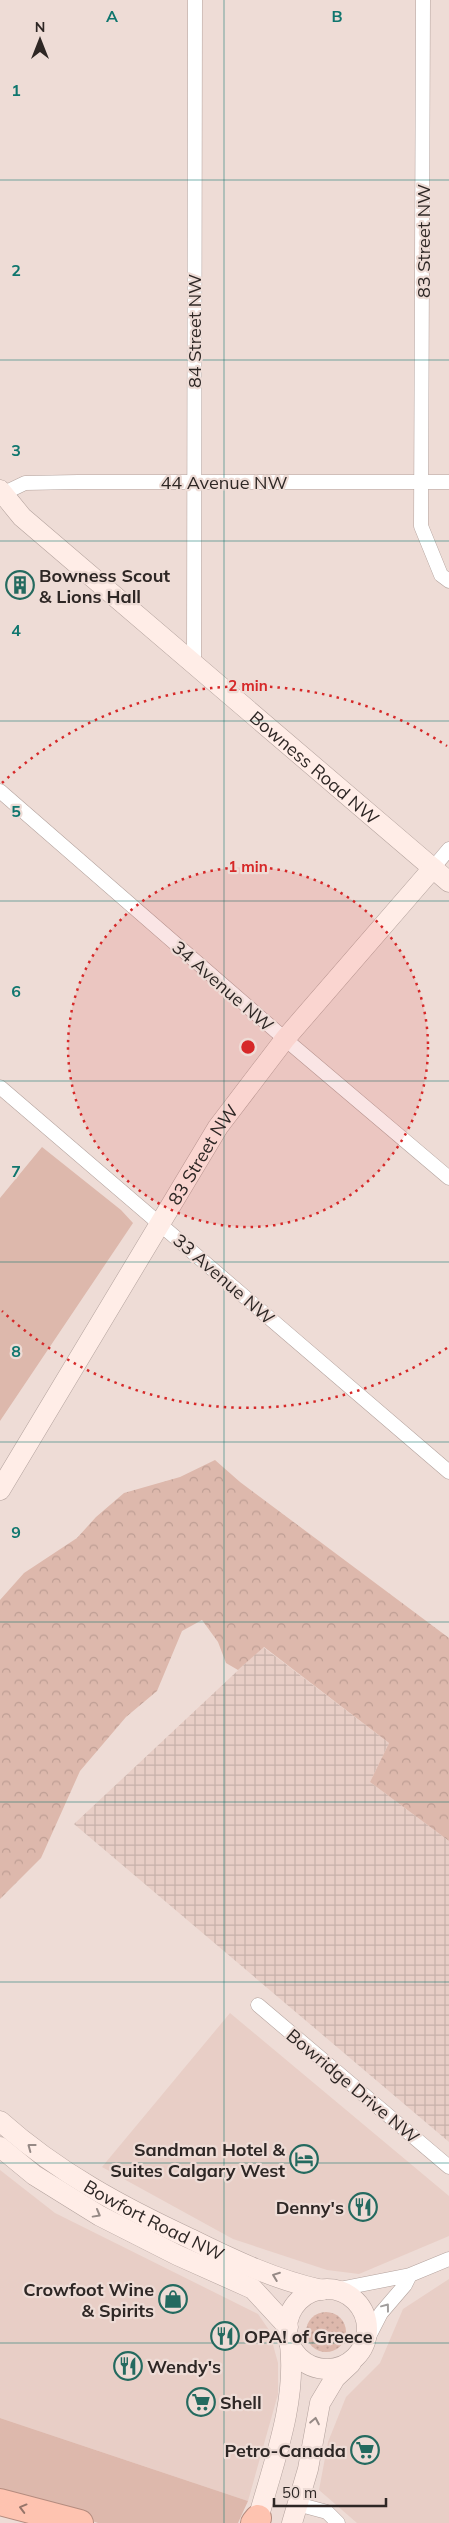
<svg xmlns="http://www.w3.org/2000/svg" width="449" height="2523" viewBox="0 0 449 2523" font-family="Mulish,sans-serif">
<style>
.built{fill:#e8cec6}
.industrial{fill:url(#industrial-grid)}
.grass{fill:url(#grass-dots)}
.forest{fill:url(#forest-crowns)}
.park{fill:#ddb8ac}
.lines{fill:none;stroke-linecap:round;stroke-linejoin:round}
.street-casing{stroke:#b3a29d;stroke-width:15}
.secondary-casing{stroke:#b3a29d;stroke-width:21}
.highway-casing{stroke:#b58c7f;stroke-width:28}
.street{stroke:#fff;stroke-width:14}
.secondary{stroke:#ffede7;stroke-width:20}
.highway{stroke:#fec3b0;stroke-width:26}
.oneway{stroke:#968a86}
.oneway2{stroke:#a19e9d}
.oneway3{stroke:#96756a}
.grid{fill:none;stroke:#0f766e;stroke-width:1;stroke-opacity:0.55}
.ring{fill:none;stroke:#d62828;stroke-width:2.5;stroke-dasharray:2.5 5}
.labels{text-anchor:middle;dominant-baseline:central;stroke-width:4.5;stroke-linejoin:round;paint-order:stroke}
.street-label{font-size:18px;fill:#2e2725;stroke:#eedcd6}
.poi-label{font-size:18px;font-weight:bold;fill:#2e2725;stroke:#eedcd6;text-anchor:start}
.grid-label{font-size:16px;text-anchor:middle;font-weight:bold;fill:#0f766e;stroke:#eedcd6;stroke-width:4.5;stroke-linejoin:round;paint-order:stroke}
.centre{fill:#d62828;stroke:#eedcd6;stroke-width:2.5}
.ring-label{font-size:15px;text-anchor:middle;font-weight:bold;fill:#d62828;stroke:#eedcd6;stroke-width:4.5;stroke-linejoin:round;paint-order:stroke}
</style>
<defs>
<pattern id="industrial-grid" width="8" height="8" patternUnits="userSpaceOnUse" patternTransform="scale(1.25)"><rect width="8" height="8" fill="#e8cec6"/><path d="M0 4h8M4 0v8" fill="none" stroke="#c7b1aa"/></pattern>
<pattern id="grass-dots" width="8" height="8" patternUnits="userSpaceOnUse" patternTransform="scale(1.25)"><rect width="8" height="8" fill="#ddb8ac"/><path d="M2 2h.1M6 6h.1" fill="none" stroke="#be9e94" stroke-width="1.8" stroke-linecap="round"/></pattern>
<pattern id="forest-crowns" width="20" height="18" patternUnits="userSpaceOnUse" patternTransform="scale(1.25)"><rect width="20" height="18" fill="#ddb8ac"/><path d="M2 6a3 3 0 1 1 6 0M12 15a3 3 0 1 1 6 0" fill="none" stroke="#be9e94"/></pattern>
</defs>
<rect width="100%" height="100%" fill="#eedcd6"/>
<path class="built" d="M230 2013 449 2196V2236L359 2274 327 2270 233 2239 102 2167Z
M0 2170 55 2213 258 2314 269 2330 278 2363V2394L248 2501 0 2418Z
M449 2279V2523H357L319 2490 328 2442 346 2397 380 2363 403 2309Z"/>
<path class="industrial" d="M263 1647 389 1743 370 1782 449 1841V2142L74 1824Z"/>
<path class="grass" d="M306 2332a20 20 0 1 1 40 0a20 20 0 1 1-40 0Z"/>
<path class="forest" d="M215 1460 240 1482 449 1638V1841L370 1782 389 1743 264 1647 238 1670 226 1663 218 1642 202 1620 182 1631 157 1691 126 1717 80 1771 41 1858 0 1899V1600L24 1573 77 1538 96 1517 124 1493 180 1477Z"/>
<path class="park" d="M42 1147 121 1210 133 1223 0 1421V1198Z
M0 2418 248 2501 238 2523H98L0 2490Z"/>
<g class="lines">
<defs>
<path id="street" d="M423 0 421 526 441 575 449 581
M0 495 25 483 78 482H449
M194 662 195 0
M0 791 285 1039 449 1178
M433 868 449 849
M0 1087 449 1472
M258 2005 449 2167
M334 2290 410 2275 449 2259
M366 2342 381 2313 405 2285 410 2275
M297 2504 327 2512 338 2523"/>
<g id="secondary">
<path id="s1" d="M0 490 22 517 449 882"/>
<path id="s2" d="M0 1490 218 1127 285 1039 433 868"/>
<path id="s3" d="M0 2121C57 2172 122 2207 191 2239 233 2260 276 2280 322 2290"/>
<path d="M0 2147 34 2175 100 2216 177 2255 253 2289 288 2327"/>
<circle cx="327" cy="2329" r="40"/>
<path d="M257 2523C272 2466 297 2405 290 2344"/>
<path d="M292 2523 308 2469 320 2403 335 2378 351 2363"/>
</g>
<path id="highway" d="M0 2502 80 2523
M254 2523 258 2518"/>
</defs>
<use href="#street" class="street-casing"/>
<use href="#secondary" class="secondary-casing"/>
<use href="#highway" class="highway-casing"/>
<use href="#street" class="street"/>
<use href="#secondary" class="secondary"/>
<use href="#highway" class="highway"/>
</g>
<defs><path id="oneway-chevron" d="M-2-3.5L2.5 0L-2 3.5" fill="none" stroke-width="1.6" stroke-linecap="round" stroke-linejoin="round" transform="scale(1.25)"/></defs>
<g class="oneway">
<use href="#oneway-chevron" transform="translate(31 2147) rotate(-143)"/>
<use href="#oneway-chevron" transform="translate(97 2214) rotate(29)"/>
<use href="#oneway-chevron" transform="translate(276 2276) rotate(-159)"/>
<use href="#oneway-chevron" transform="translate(315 2421) rotate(-79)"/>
</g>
<use class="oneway2" href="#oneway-chevron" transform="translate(386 2307) rotate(-53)"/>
<use class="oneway3" href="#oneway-chevron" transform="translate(23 2508) rotate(-165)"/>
<path class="grid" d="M224 0V2523M0 180H449M0 360H449M0 541H449M0 721H449M0 901H449M0 1081H449M0 1262H449M0 1442H449M0 1622H449M0 1802H449M0 1982H449M0 2163H449M0 2343H449"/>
<circle cx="248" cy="1047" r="180" fill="#d62828" fill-opacity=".12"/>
<g class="ring">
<circle cx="248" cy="1047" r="180"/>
<path d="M447 1348A361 361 0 0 1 2 1311M2 783A361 361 0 0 1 447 746"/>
</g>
<defs>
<symbol id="building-ring" viewBox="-11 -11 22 22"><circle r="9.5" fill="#eedcd6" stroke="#246a5f" stroke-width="1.5"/><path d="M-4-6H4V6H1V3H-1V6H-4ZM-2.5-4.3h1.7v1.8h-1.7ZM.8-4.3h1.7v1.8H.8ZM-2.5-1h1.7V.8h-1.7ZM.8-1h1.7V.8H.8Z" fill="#246a5f"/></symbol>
<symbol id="hotel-ring" viewBox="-11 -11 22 22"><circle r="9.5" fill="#eedcd6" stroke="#246a5f" stroke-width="1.5"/><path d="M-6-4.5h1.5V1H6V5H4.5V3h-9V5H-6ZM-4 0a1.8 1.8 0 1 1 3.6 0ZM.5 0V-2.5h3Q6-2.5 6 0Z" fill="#246a5f"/></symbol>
<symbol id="restaurant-ring" viewBox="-11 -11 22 22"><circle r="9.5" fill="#eedcd6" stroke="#246a5f" stroke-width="1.5"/><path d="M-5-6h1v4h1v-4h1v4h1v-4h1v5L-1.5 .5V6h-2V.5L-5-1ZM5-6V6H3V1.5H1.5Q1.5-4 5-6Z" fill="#246a5f"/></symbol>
<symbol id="shop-ring" viewBox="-11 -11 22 22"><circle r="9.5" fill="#eedcd6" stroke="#246a5f" stroke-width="1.5"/><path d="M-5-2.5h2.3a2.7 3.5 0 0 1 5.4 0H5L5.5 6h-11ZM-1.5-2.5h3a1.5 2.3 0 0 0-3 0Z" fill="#246a5f"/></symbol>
<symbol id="supermarket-ring" viewBox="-11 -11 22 22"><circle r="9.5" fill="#eedcd6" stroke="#246a5f" stroke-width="1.5"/><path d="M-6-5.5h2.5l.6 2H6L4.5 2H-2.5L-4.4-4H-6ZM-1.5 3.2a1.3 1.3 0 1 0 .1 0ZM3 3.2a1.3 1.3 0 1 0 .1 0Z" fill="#246a5f"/></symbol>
</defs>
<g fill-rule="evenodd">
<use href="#building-ring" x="4" y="569" width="32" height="32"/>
<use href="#hotel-ring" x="288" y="2143" width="32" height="32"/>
<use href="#restaurant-ring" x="347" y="2191" width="32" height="32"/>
<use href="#shop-ring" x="157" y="2283" width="32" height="32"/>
<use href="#restaurant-ring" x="209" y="2320" width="32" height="32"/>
<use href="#restaurant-ring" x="112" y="2350" width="32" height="32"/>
<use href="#supermarket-ring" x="185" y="2386" width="32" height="32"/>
<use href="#supermarket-ring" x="349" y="2434" width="32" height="32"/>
</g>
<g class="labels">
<g class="street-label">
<text transform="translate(423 241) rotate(-90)">83 Street NW</text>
<text transform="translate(194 331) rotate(-90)">84 Street NW</text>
<text x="224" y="482">44 Avenue NW</text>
<text stroke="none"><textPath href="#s1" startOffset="420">Bowness Road NW</textPath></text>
<text transform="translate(223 986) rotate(41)">34 Avenue NW</text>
<text stroke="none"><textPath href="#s2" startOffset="392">83 Street NW</textPath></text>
<text transform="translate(224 1279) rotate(41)">33 Avenue NW</text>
<text transform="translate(353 2086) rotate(40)">Bowridge Drive NW</text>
<text stroke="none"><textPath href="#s3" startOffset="184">Bowfort Road NW</textPath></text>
</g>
<g class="poi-label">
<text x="39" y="575">Bowness Scout<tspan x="39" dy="21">&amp; Lions Hall</tspan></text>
<text x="285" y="2149" text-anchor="end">Sandman Hotel &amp;<tspan x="285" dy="21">Suites Calgary West</tspan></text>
<text x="344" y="2207" text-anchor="end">Denny's</text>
<text x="154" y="2289" text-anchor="end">Crowfoot Wine<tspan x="154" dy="21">&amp; Spirits</tspan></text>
<text x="244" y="2336">OPA! of Greece</text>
<text x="147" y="2366">Wendy's</text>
<text x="220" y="2402">Shell</text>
<text x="346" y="2450" text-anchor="end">Petro-Canada</text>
</g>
</g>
<g class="grid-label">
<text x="112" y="22">A</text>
<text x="337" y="22">B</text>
<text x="16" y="96">1</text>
<text x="16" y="276">2</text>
<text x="16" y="456">3</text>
<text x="16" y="636">4</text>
<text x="16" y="817">5</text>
<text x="16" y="997">6</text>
<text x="16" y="1177">7</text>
<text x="16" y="1357">8</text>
<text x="16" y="1538">9</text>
</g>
<circle cx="248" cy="1047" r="8" class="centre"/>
<g class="ring-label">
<text x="248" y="691">2 min</text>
<text x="248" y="872">1 min</text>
</g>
<g transform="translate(40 40)" stroke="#eedcd6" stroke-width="4" paint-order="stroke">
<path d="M0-4L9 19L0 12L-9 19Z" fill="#2e2725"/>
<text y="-8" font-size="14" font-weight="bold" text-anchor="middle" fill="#2e2725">N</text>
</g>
<path d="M274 2498v8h112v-8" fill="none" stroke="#2e2725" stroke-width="2.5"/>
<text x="282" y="2498" font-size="15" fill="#2e2725" stroke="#eedcd6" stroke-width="4" paint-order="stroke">50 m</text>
</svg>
